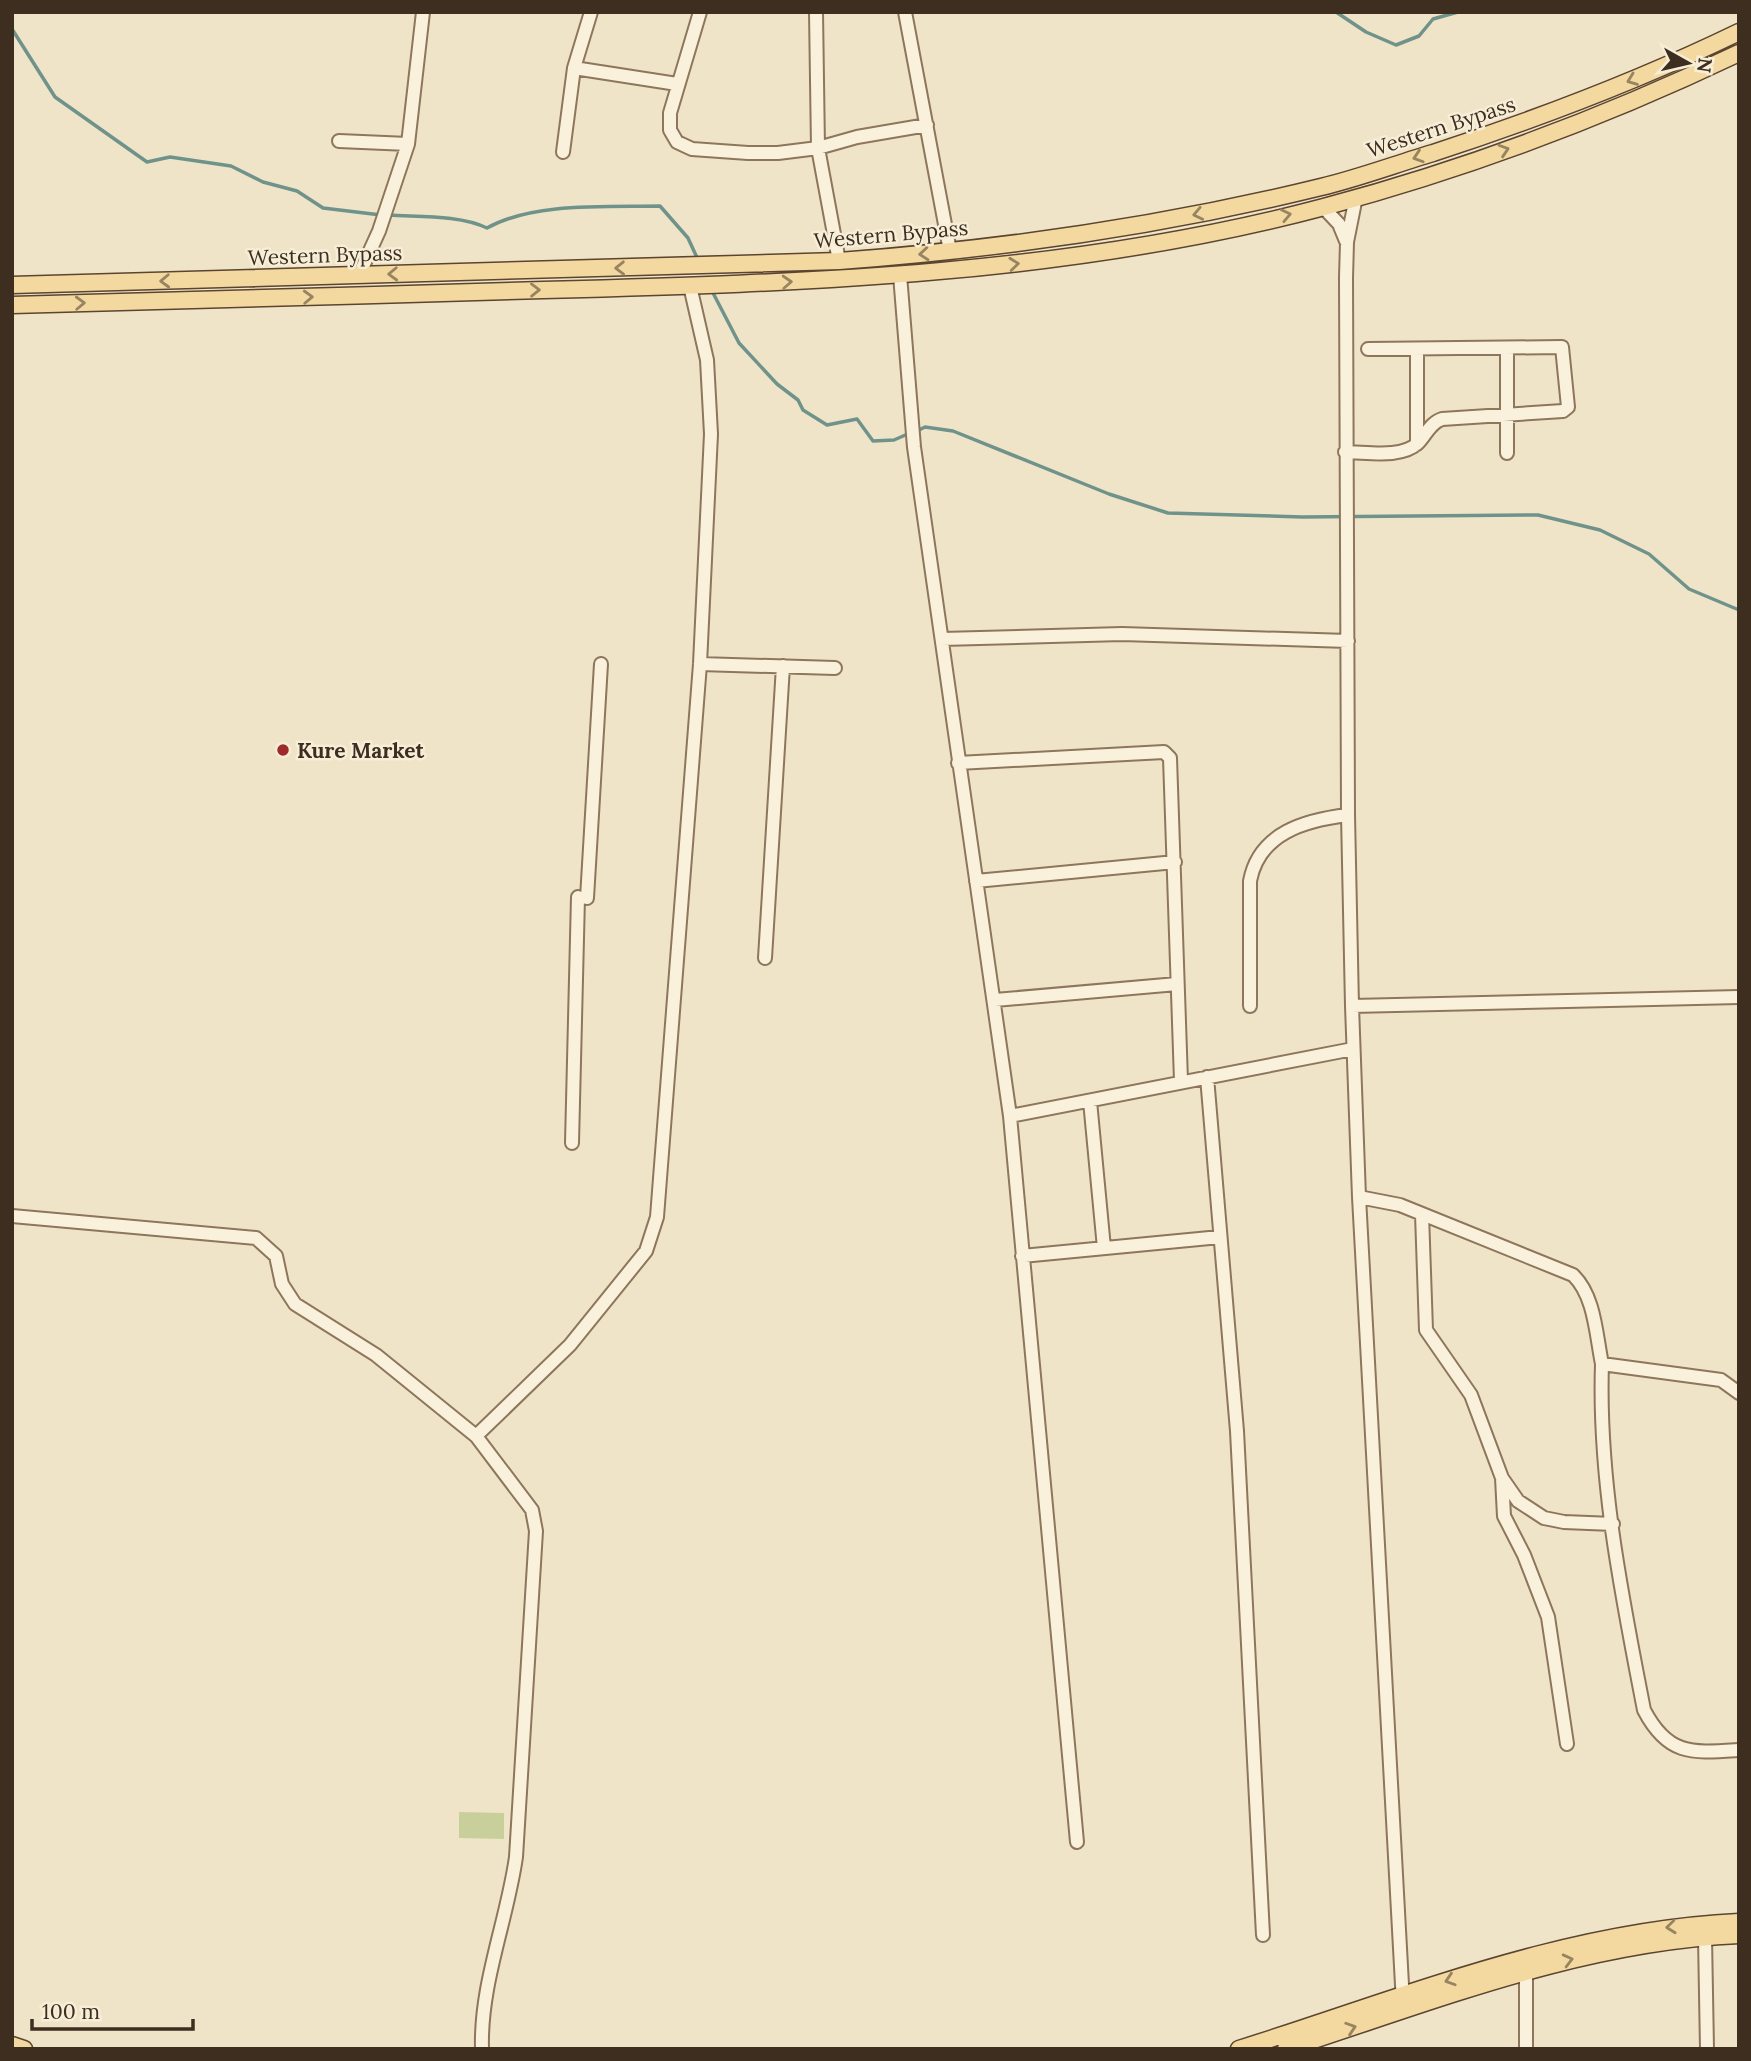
<svg xmlns="http://www.w3.org/2000/svg" width="1751" height="2061" viewBox="0 0 1751 2061" font-family="Lora,serif">
<style>
.green{fill:#c9cf9b}
.lines{fill:none;stroke-linecap:round;stroke-linejoin:round}
.stream{stroke:#6f938a;stroke-width:3.5}
.minor-casing{stroke:#8d765c;stroke-width:16}
.major-casing{stroke:#5b4430;stroke-width:19}
.minor{stroke:#faf1dc;stroke-width:12}
.major{stroke:#f3d9a0;stroke-width:16}
.oneway{stroke:#988460}
.poi-dot{fill:#9e2a2b;stroke:#f7eed8;stroke-width:2.5}
.labels{text-anchor:middle;dominant-baseline:central;stroke-width:5;stroke-linejoin:round;paint-order:stroke}
.street-label{font-size:21px;fill:#3d2e20;stroke:#f7eed8}
.poi-label{font-size:21px;font-weight:bold;fill:#3d2e20;stroke:#f7eed8;text-anchor:start}
</style>
<rect width="100%" height="100%" fill="#f0e4c8"/>
<path class="green" d="M459 1812 504 1813V1839L459 1838Z"/>
<g class="lines">
<path class="stream" d="M1336 12 1366 32 1396 45 1419 36 1433 19 1458 12
M12 29 55 97 147 162 170 157 231 166 263 182 297 191 323 208 381 215
M389 215C420 217 460 215 487 228 533 202 607 207 660 206L688 238 699 262
M712 291 739 343 777 384 798 400 803 410 827 425 857 419 873 441 894 440 910 433
M917 431 925 427 953 431 1109 494 1168 513 1302 517 1538 515 1600 530 1649 554 1689 589 1739 610"/>
<defs>
<path id="minor" d="M700 12 670 113V130L677 142 692 149 748 153H778L818 148 857 137 927 125
M816 12 818 148 839 261
M905 12 950 251
M574 68 677 84
M339 141 408 144
M563 152 574 68 591 12
M1356 197 1347 242 1346 278 1348 815 1352 1006 1359 1197 1403 2003
M1323 207 1339 224 1346 241
M359 275 379 231 408 144 423 12
M900 275 914 447 1010 1116 1077 1842
M1507 349V453
M1417 444V349
M1345 452C1367 452 1401 459 1418 443 1426 435 1430 423 1442 419L1563 411 1568 407 1562 347 1368 349
M942 639 1122 634 1348 641
M700 664 835 668
M958 763 1164 752 1170 758 1181 1081
M976 881 1175 862
M587 898 601 664
M765 958 783 666
M995 1000 1177 984
M1250 1006V881C1259 833 1305 820 1348 815
M1352 1006 1739 997
M1207 1077 1237 1431 1263 1935
M1090 1101 1104 1248
M1010 1116 1353 1049
M572 1143 578 897
M1359 1197 1400 1205 1573 1275C1595 1296 1596 1335 1602 1364L1721 1380 1739 1393
M1422 1214 1426 1330 1471 1395 1502 1478 1518 1501 1544 1518 1564 1522 1613 1524
M12 1216 256 1238 276 1256 282 1284 295 1304 376 1355 476 1436 532 1510 536 1531 516 1857C507 1921 480 1984 482 2049
M1022 1256 1220 1237
M1602 1364C1598 1479 1622 1597 1644 1710 1668 1756 1692 1753 1739 1750
M476 1436 570 1345 646 1251 657 1217 700 664 711 434 707 360 690 286
M1502 1478 1504 1516 1524 1555 1548 1617 1567 1744
M1705 1937 1707 2049
M1526 1971V2049"/>
<path id="major" d="M12 285 839 261C1002 249 1162 226 1321 187 1359 178 1396 164 1433 153 1537 119 1640 80 1739 32
M12 305C189 301 366 295 543 290 805 283 1069 275 1324 207 1466 169 1607 116 1739 53
M12 2045 24 2049
M1239 2049C1404 1997 1565 1930 1739 1922
M1286 2049C1435 2001 1581 1942 1739 1935"/>
</defs>
<use href="#minor" class="minor-casing"/>
<use href="#major" class="major-casing"/>
<use href="#minor" class="minor"/>
<use href="#major" class="major"/>
</g>
<defs><path id="oneway-chevron" d="M-2-3.5L2.5 0L-2 3.5" fill="none" stroke-width="1.6" stroke-linecap="round" stroke-linejoin="round" transform="scale(1.75)"/></defs>
<g class="oneway">
<use href="#oneway-chevron" transform="translate(1632 80) rotate(159)"/>
<use href="#oneway-chevron" transform="translate(1504 150) rotate(-18)"/>
<use href="#oneway-chevron" transform="translate(1418 157) rotate(162)"/>
<use href="#oneway-chevron" transform="translate(1198 214) rotate(168)"/>
<use href="#oneway-chevron" transform="translate(1286 215) rotate(-12)"/>
<use href="#oneway-chevron" transform="translate(924 254) rotate(175)"/>
<use href="#oneway-chevron" transform="translate(1014 264) rotate(-6)"/>
<use href="#oneway-chevron" transform="translate(620 268) rotate(179)"/>
<use href="#oneway-chevron" transform="translate(393 274) rotate(178)"/>
<use href="#oneway-chevron" transform="translate(165 281) rotate(178)"/>
<use href="#oneway-chevron" transform="translate(787 282) rotate(-3)"/>
<use href="#oneway-chevron" transform="translate(535 290) rotate(-1)"/>
<use href="#oneway-chevron" transform="translate(308 297) rotate(-2)"/>
<use href="#oneway-chevron" transform="translate(80 303) rotate(-2)"/>
<use href="#oneway-chevron" transform="translate(1671 1927) rotate(174)"/>
<use href="#oneway-chevron" transform="translate(1568 1960) rotate(-14)"/>
<use href="#oneway-chevron" transform="translate(1450 1980) rotate(162)"/>
<use href="#oneway-chevron" transform="translate(1351 2028) rotate(-18)"/>
</g>
<circle class="poi-dot" cx="283" cy="750" r="7"/>
<g class="labels">
<g class="street-label">
<text transform="translate(1441 127) rotate(-18)">Western Bypass</text>
<text transform="translate(891 234) rotate(-5)">Western Bypass</text>
<text transform="translate(325 255) rotate(-2)">Western Bypass</text>
</g>
<g class="poi-label">
<text x="297" y="750">Kure Market</text>
</g>
</g>
<rect width="1751" height="2061" fill="none" stroke="#3d2e20" stroke-width="28"/>
<g transform="translate(1688 63) rotate(98)" stroke="#f7eed8" stroke-width="5" paint-order="stroke">
<path d="M0-5L12 26L0 18L-12 26Z" fill="#3d2e20"/>
<text y="-10" font-size="19" font-weight="bold" text-anchor="middle" fill="#3d2e20">N</text>
</g>
<path d="M32 2019v10h161v-10" fill="none" stroke="#3d2e20" stroke-width="3.5"/>
<text x="42" y="2019" font-size="21" fill="#3d2e20" stroke="#f7eed8" stroke-width="5" paint-order="stroke">100 m</text>
</svg>
